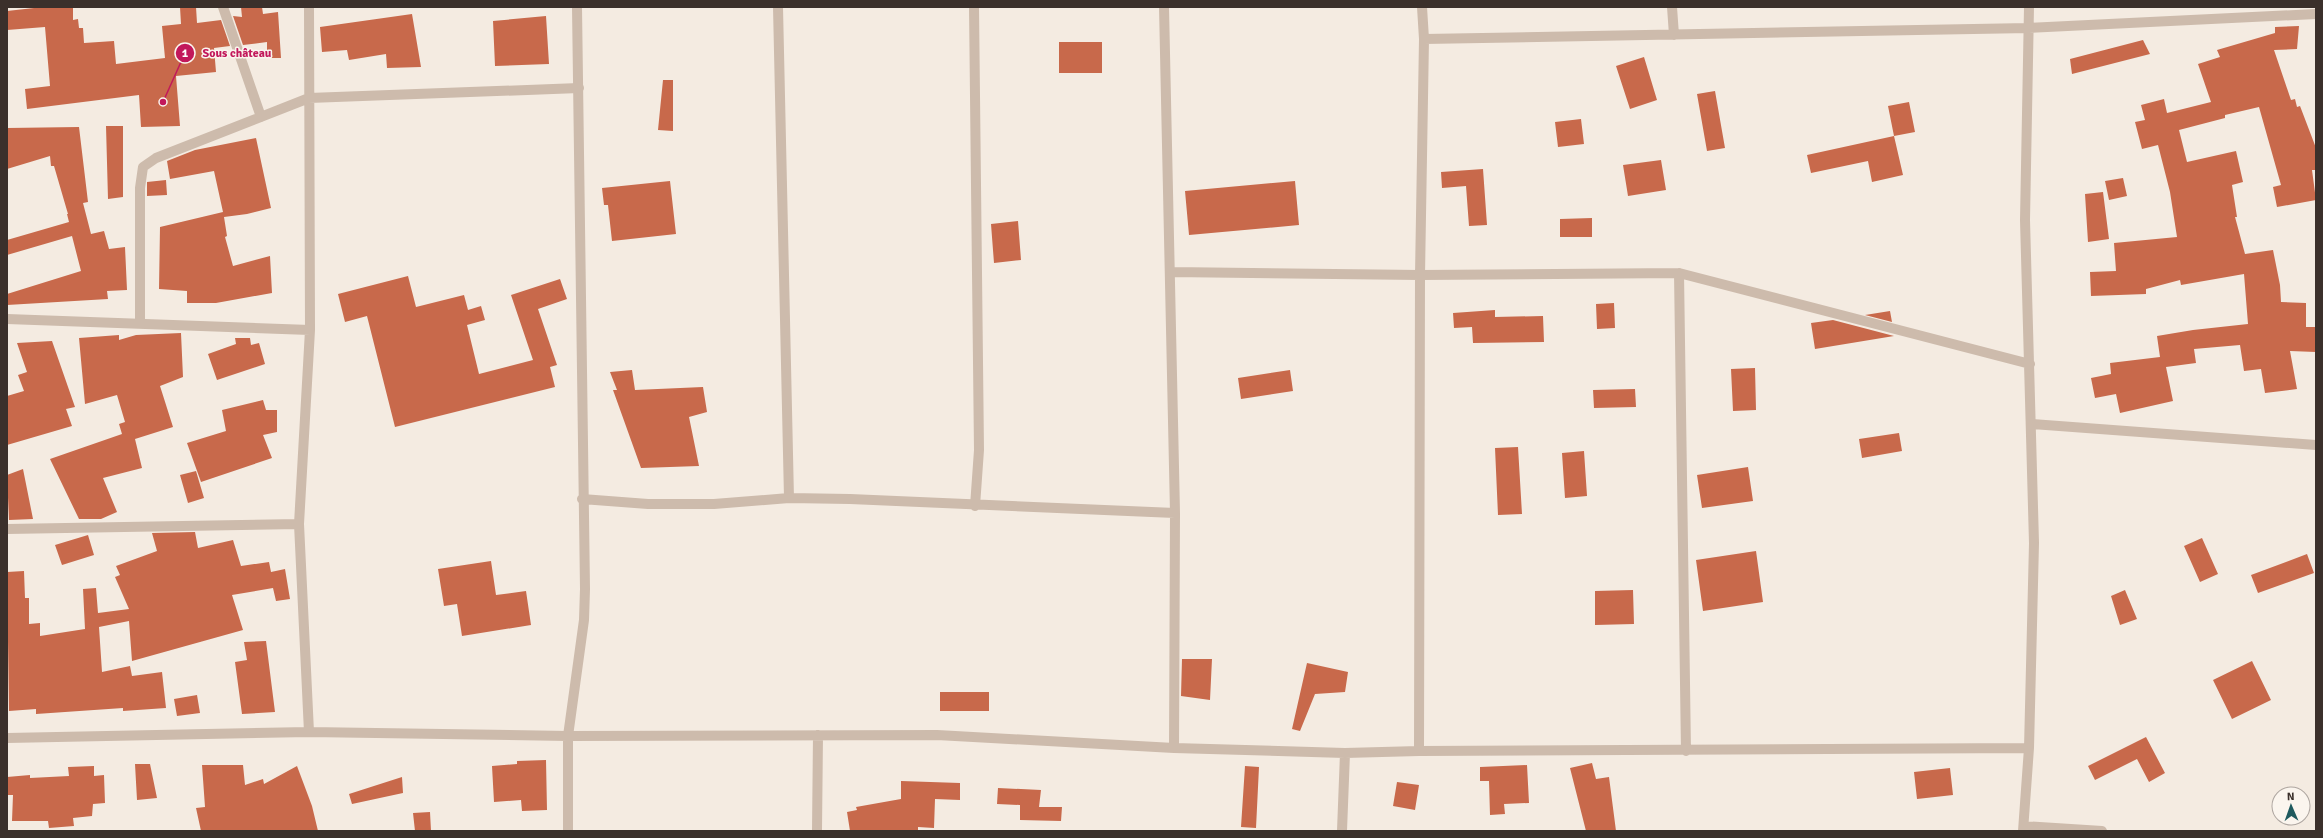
<svg xmlns="http://www.w3.org/2000/svg" width="2323" height="838" viewBox="0 0 2323 838" font-family="Signika,sans-serif">
<style>
.building{fill:#c8694b}
.lines{fill:none;stroke-linecap:round;stroke-linejoin:round}
.minor{stroke:#cdbbac;stroke-width:10}
.leader{fill:none;stroke:#c2185b;stroke-width:1.5}
.callout-dot{fill:#c2185b;stroke:#fbf5ee;stroke-width:1.5}
.mark-label{font-size:12px;text-anchor:middle;font-weight:bold;fill:#fff}
.callout-label{font-size:12px;text-anchor:middle;font-weight:bold;fill:#c2185b;stroke:#fbf5ee;stroke-width:3;stroke-linejoin:round;paint-order:stroke}
</style>
<rect width="100%" height="100%" fill="#f4ebe1"/>
<path class="building" d="M43 7H73V20L78 19 79 28H83L84 43 114 41 116 64 165 58 162 26 181 24 180 7H196L197 23 221 20 230 46 214 48 216 72 176 76 180 126 141 127 139 95 27 109 25 89 50 86 45 27 7 30V11Z
M241 7H262L263 14 278 12 281 58H267V42L243 45 233 16 242 17Z
M412 14 421 67 387 68 386 54 349 60 347 50 322 52 320 27Z
M546 16 549 64 495 66 493 21Z
M2299 26 2297 49 2274 50 2291 100 2295 99 2297 107 2300 106 2316 148V170H2312L2316 200 2277 207 2273 187 2281 185 2259 107 2225 115V118L2179 130 2187 162 2236 151 2243 182 2232 185 2237 217H2235L2245 254 2273 250 2280 285 2281 302 2306 303V327H2315L2316 352 2290 351 2297 389 2265 393 2261 369 2244 371 2240 345 2194 349 2196 363 2166 367 2173 401 2120 413 2116 394 2095 398 2091 378 2111 374 2110 363 2160 357 2157 336 2193 330 2248 324 2244 274 2181 285 2180 280 2146 289V294L2091 296 2090 272 2116 271 2114 243 2177 237 2170 192 2158 145 2142 149 2135 122 2145 120 2141 105 2164 99 2167 113 2211 102 2198 64 2220 57 2217 50 2275 33V27Z
M2143 40 2150 54 2072 74 2070 59Z
M1059 42H1102V73H1059Z
M1644 57 1657 100 1630 109 1616 66Z
M663 80H673V131L658 130Z
M1715 91 1725 148 1707 151 1697 94Z
M1909 102 1915 132 1894 136 1888 106Z
M1581 119 1584 144 1558 147 1555 122Z
M106 126H123V197L108 199Z
M79 127 88 202 83 203 91 234 104 231 109 249 125 247 127 290 107 291 108 299 7 305V294L81 271 72 236 7 255V240L69 222 67 214H68L54 166H51L50 156 7 169V128Z
M1894 136 1903 175 1872 182 1868 161 1811 173 1807 155Z
M256 138 271 208 247 214 224 217 227 236 225 237 233 266 270 256 272 293 216 303H187V291L159 289 160 227 223 212 214 171 170 179 167 161 195 150Z
M1661 160 1666 190 1628 196 1623 165Z
M1483 169 1487 225 1469 226 1466 186 1442 188 1441 172Z
M2123 178 2127 196 2109 200 2105 181Z
M166 180 167 195 147 196V182Z
M670 181 676 234 612 241 608 205H604L602 188Z
M1295 181 1299 225 1189 235 1185 191Z
M2103 192 2109 239 2088 242 2085 194Z
M1592 218V237H1560V219Z
M1018 221 1021 260 994 263 991 224Z
M408 276 416 307 464 295 468 310 481 306 485 320 467 325 479 374 533 360 511 295 560 279 567 299 538 309 557 365 550 367 555 387 395 427 367 316 345 322 338 294Z
M1614 303 1615 328 1597 329 1596 304Z
M1495 310V317L1543 316 1544 342 1473 343 1472 327 1454 328 1453 313Z
M1890 311 1892 322 1865 315Z
M1833 320 1894 336 1815 349 1811 323Z
M181 333 183 377 160 386 173 427 135 439 142 468 103 478 117 512 101 519H79L50 459 122 434 119 424 125 422 117 395 85 404 79 338 119 335V340L136 335Z
M235 338H250L251 345 259 343 265 364 217 380 208 354 236 344Z
M52 341 75 407 66 409 72 426 7 445V396L24 391 18 375 27 372 17 343Z
M1755 368 1756 410 1733 411 1731 369Z
M632 370 635 390 703 387 707 412 689 417 699 466 641 468 613 390H617L610 372Z
M1290 370 1293 391 1241 399 1238 378Z
M1635 389 1636 407 1594 408 1593 390Z
M263 400 266 410H277V432L263 435 272 458 201 482 187 443 226 431 222 410Z
M1899 433 1902 451 1862 458 1859 439Z
M1518 447 1522 514 1498 515 1495 448Z
M1584 451 1587 496 1565 498 1562 453Z
M1748 467 1753 501 1702 508 1697 475Z
M23 469 33 519 9 520 7 475Z
M196 471 204 498 188 503 180 475Z
M195 532 198 548 233 540 241 566 269 562 271 572 285 569 290 599 276 601 273 588 232 595 243 630 132 661 129 621 99 627 102 672 130 666 132 676 162 672 166 708 123 711V708L36 714V709L9 711 7 572 24 571 25 598H29V624L40 623V636L85 629 83 589 96 588 98 613 129 609 115 577 120 575 116 566 157 551 152 533Z
M88 535 94 555 62 565 55 545Z
M2202 538 2218 574 2200 582 2184 546Z
M1756 551 1763 602 1703 611 1696 560Z
M2307 554 2314 573 2258 593 2251 575Z
M491 561 496 595 526 591 531 625 462 636 457 604 444 606 438 569Z
M1633 590 1634 624 1595 625V591Z
M2125 590 2137 619 2120 625 2111 596Z
M266 641 275 712 242 714 235 662 247 660 244 642Z
M1182 659H1212L1210 700 1181 696Z
M2252 661 2271 700 2232 719 2213 680Z
M1307 663 1348 672 1345 692 1315 694 1300 731 1292 729Z
M940 692H989V711H940Z
M197 695 200 713 177 716 174 699Z
M2146 737 2165 773 2149 782 2137 759 2095 780 2088 766Z
M546 760 547 810 522 811 521 800 494 802 492 766 517 764V761Z
M1592 763 1596 779 1609 777 1616 831H1586L1570 768Z
M135 764H150L157 798 137 800Z
M202 765H243L245 785 263 779 264 784 297 766 312 806 318 831H201L196 808 205 807Z
M1527 765 1529 803 1504 804 1505 814 1490 815 1489 781H1480V767Z
M94 766V776L104 775 105 803 93 804 92 816 73 818 74 826 49 828 48 821H12L13 795H7V777L30 775V778L69 776 68 767Z
M1245 766 1259 767 1256 828 1241 827Z
M1950 768 1953 795 1917 799 1914 772Z
M402 777 403 793 352 804 349 794Z
M901 781 960 783V800L935 799 934 828 918 827V831H850L847 812 857 810 856 807 901 799Z
M1397 782 1419 785 1415 810 1393 806Z
M998 788 1041 790 1039 807H1062L1061 821 1020 820V805L997 804Z
M430 812 431 831H415L413 813Z"/>
<g class="lines">
<path class="minor" d="M223 7 261 117
M778 7 789 498
M974 7 979 450 975 506
M1164 7 1175 513 1174 748
M1672 7 1674 35
M1424 39 2029 28 2316 14
M1171 272 1420 275 1679 273 2030 364
M1679 273 1686 751
M7 319 310 330
M140 324V188L143 167 156 158 309 98 579 88
M2032 424 2316 445
M582 499 648 504H714L789 498 850 499 1175 513
M7 529 299 524
M309 732 299 524 310 330 309 7
M7 738 309 732 568 736 937 735 1174 748 1345 753 1419 751 2029 748
M1419 751 1420 275 1424 39 1422 7
M2024 826 2102 831
M568 831V736L584 620 585 589 577 7
M817 831 818 735
M1342 831 1345 753
M2023 831 2029 748 2034 543 2025 220 2029 7"/>
</g>
<path class="leader" d="M163 102L185 53"/>
<g class="callout-dot">
<circle cx="163" cy="102" r="4"/>
<circle cx="185" cy="53" r="10"/>
</g>
<g class="mark-label">
<text x="185" y="57">1</text>
</g>
<g class="callout-label">
<text x="237" y="57">Sous château</text>
</g>
<rect width="2323" height="838" fill="none" stroke="#3b302b" stroke-width="16"/>
<g transform="translate(2291 806) rotate(358)"><circle r="19" fill="#fbf5ee" stroke="#aea6a0"/>
<path d="M0-3L7 15L0 10L-7 15Z" fill="#1f5a5e"/>
<text y="-6" font-size="11" font-weight="bold" text-anchor="middle" fill="#3b302b">N</text>
</g>
</svg>
